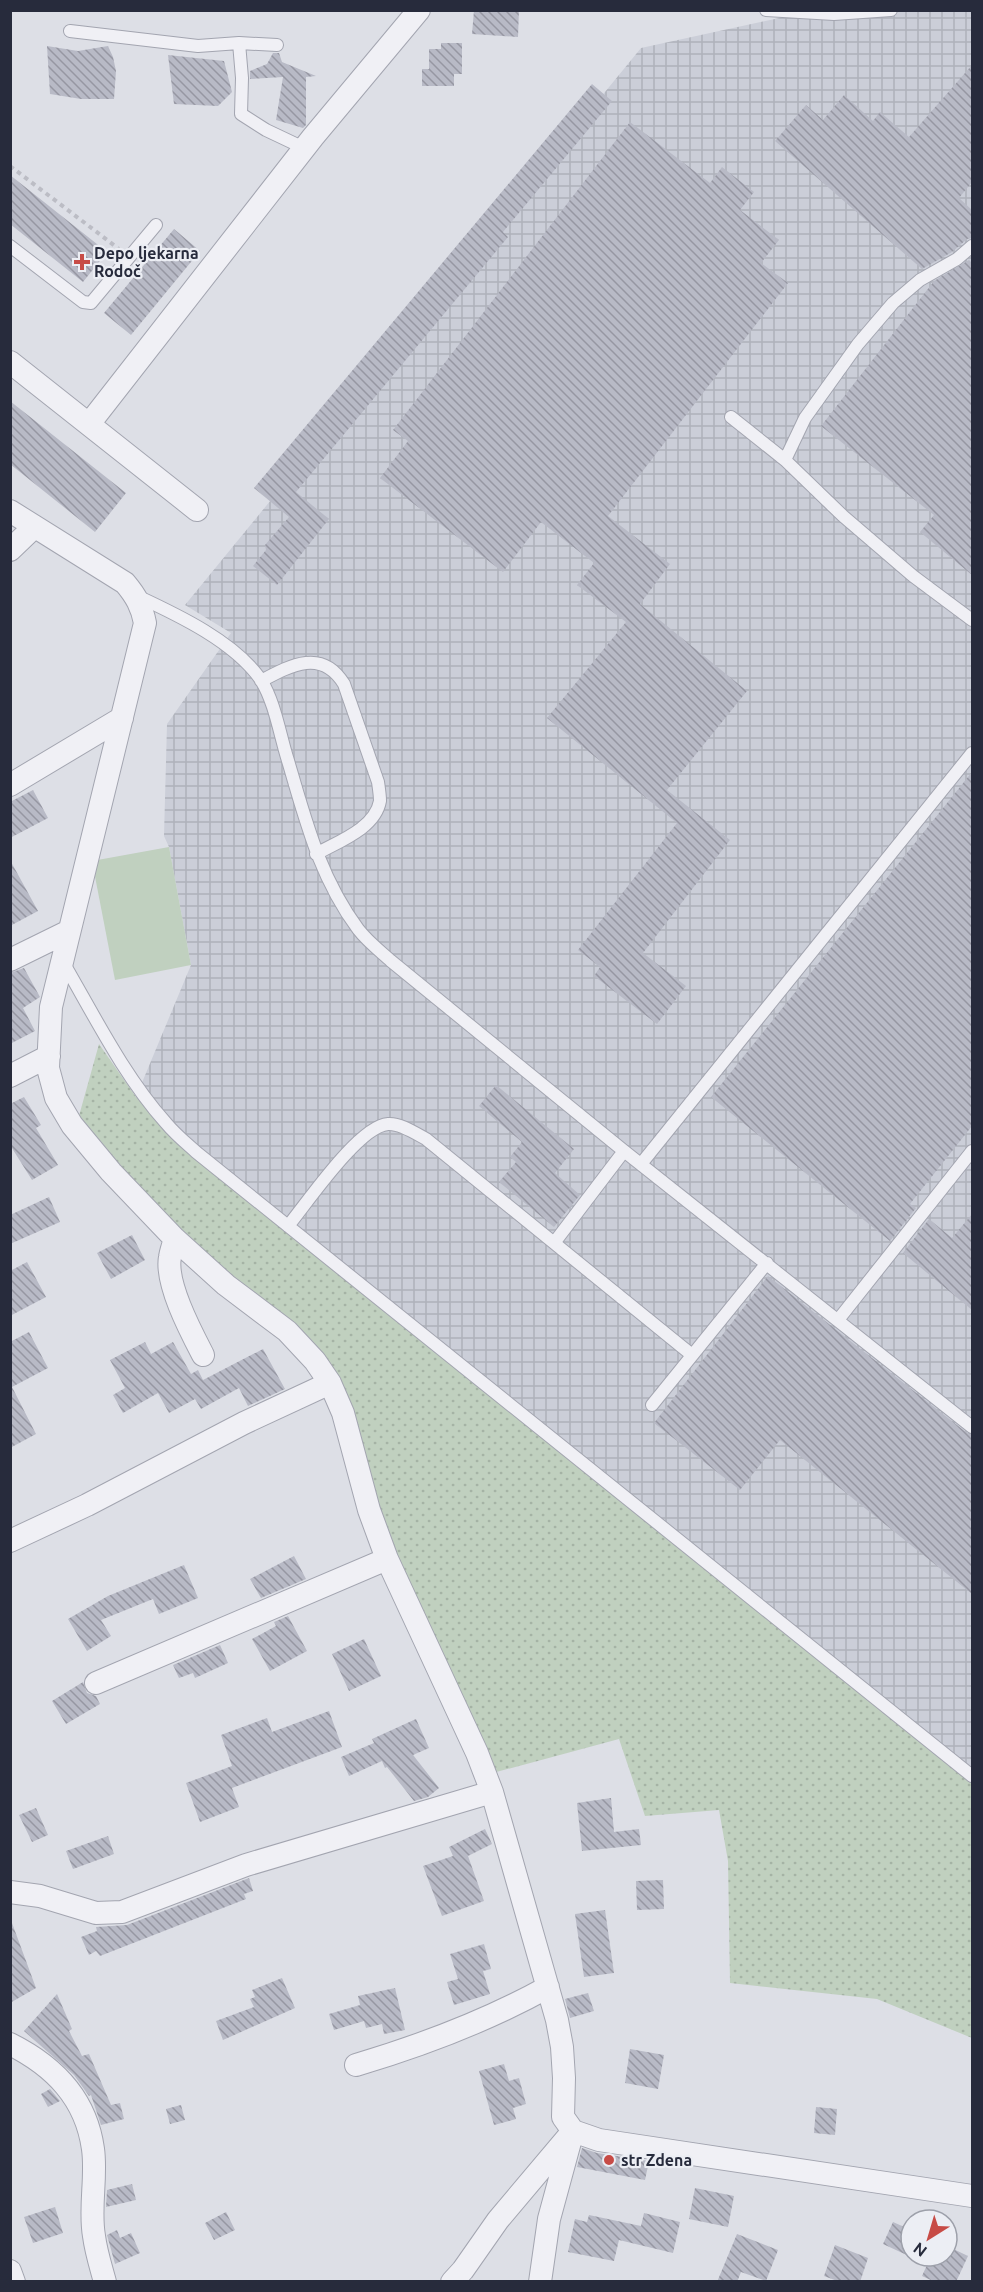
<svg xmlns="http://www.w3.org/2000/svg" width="983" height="2292" viewBox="0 0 983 2292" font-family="Ubuntu,sans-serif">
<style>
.industrial{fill:url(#industrial-grid)}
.grass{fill:url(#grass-dots)}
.pitch{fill:#c0d0bf}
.building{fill:url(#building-back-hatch)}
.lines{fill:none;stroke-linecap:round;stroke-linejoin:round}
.lane-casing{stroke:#a3a5b0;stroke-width:14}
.street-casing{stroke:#a3a5b0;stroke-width:24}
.path{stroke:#bcbdc5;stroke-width:4;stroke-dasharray:4.5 4.5;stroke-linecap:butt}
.lane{stroke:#f0f0f5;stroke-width:12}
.street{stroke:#f0f0f5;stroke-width:22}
.poi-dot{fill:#c74b46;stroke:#eceef4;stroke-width:2}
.labels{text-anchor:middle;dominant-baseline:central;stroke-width:4.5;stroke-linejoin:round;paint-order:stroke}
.poi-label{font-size:16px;font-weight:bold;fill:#272b3c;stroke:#eceef4;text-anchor:start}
</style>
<defs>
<pattern id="industrial-grid" width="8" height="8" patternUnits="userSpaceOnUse" patternTransform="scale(1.5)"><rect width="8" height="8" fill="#cbced8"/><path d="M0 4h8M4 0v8" fill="none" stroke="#aeb1ba"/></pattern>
<pattern id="grass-dots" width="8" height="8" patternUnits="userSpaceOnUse" patternTransform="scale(1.5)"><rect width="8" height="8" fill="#c0d0bf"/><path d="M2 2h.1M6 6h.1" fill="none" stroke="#a5b3a5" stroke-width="1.8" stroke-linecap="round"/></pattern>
<pattern id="building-back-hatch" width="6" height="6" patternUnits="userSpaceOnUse" patternTransform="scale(1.5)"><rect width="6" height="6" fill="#b8bac6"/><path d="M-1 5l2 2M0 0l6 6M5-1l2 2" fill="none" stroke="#9697a2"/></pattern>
</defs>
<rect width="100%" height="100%" fill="#dddfe6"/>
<path class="industrial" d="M811 11H972V1783L179 1142 136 1097 191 965 169 847 164 836 167 724 231 633 185 605 641 48Z"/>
<path class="grass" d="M99 1044 136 1097 179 1142 972 1783V2038L877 1999 730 1983 728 1861 719 1810 645 1816 619 1739 489 1774 393 1551 341 1395 182 1238 77 1123Z"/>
<path class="pitch" d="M169 847 191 965 115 980 92 861Z"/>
<path class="building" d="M474 10H519L518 37 472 34Z
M441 43H462V74H454V86H422V69H429V49H441Z
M47 46 78 51 108 46 113 57 116 71 114 99H81L50 94Z
M273 53H279L282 62 316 76 306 77V125L303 128 276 120 283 77 250 79V71L267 64Z
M168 55 224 61 232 92 218 106 174 104Z
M972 65V182L959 198 972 210V238L967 239 952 252 922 269 775 141 806 105 823 120 844 95 873 121 880 112 909 137Z
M592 84 612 101 503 232 508 237 296 492 329 519 277 585 253 566 266 550 265 545 289 517 254 488Z
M630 122 710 183 722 167 754 192 740 210 779 240 761 263 788 283 608 516 670 564 640 604 747 691 667 790 730 840 643 953 686 986 657 1024 594 976 600 967 578 950 677 823 547 718 626 622 577 585 594 563 541 522 503 572 380 478 408 441 393 430Z
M10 175 107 252 83 282 10 224Z
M174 229 200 251 131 335 104 313Z
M969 260 972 263V575L920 532 934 515 821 426 934 281Z
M10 401 126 493 95 532 10 464Z
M972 772V1126L910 1204 916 1208 890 1241 711 1097Z
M33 790 48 818 10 838V802Z
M10 860 38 911 10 926Z
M24 968 40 997 23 1008 35 1031 10 1044V973Z
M496 1085 574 1149 555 1173 580 1195 554 1227 499 1182 516 1162 510 1157 522 1142 479 1106Z
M24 1097 41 1125 36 1128 58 1165 32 1180 10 1145V1104Z
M49 1197 60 1222 10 1244V1215Z
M972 1214V1310L903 1253 929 1219 952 1238Z
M132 1235 145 1260 111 1279 97 1253Z
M27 1262 46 1297 10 1316V1271Z
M768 1276 967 1433 972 1435V1594L780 1440 740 1490 654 1423Z
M29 1332 48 1368 12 1387 36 1434 10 1448V1342Z
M145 1342 151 1354 173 1342 191 1374 198 1370 203 1380 263 1349 285 1389 248 1406 239 1388 201 1409 195 1399 169 1413 158 1393 123 1413 113 1395 125 1388 110 1360Z
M294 1556 306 1579 261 1598 250 1579Z
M184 1565 198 1598 159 1614 153 1599 101 1620 111 1636 87 1651 68 1619 108 1596Z
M288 1616 307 1651 270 1671 252 1639 276 1626 274 1622Z
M364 1639 381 1676 349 1691 332 1654Z
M220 1645 228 1663 195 1678 193 1673 179 1678 173 1665Z
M83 1682 87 1693 96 1696 100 1704 66 1724 52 1701Z
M329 1711 342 1747 232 1788 239 1807 200 1822 186 1783 232 1766 221 1735 267 1718 272 1732Z
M416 1719 429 1748 413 1755 439 1788 428 1797 414 1801 387 1767 385 1768 382 1761 349 1776 341 1757 374 1743 372 1739Z
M611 1798 614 1832 639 1829 641 1845 582 1851 577 1803Z
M36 1808 48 1835 32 1842 19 1815Z
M485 1829 492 1844 468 1856 484 1901 442 1916 423 1866 453 1856 449 1847Z
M108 1836 114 1854 73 1869 66 1851Z
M249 1878 253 1891 244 1894 246 1899 100 1956 96 1951 89 1955 81 1937 97 1931 96 1927 127 1925Z
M663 1880 664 1909 637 1910 636 1881Z
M605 1910 614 1973 584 1977 575 1914Z
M12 1923 36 1988 10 2003V1924Z
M484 1944 491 1969 483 1971 490 1994 454 2005 447 1982 458 1979 450 1954Z
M282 1978 295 2008 223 2040 216 2021 254 2007 250 1999 255 1997 252 1990Z
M395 1988 405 2030 384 2034 382 2024 366 2028 364 2021 334 2030 329 2014 360 2005 358 1996Z
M588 1993 594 2011 570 2018 565 1999Z
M57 1994 72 2029 69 2031 82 2056 89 2054 111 2105 120 2103 124 2119 101 2125 91 2095 89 2096 74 2075 24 2031Z
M630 2049 664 2055 658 2089 625 2083Z
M504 2064 509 2081 519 2078 526 2104 513 2108 516 2119 494 2125 479 2071Z
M50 2089 60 2101 48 2107 41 2094Z
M181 2105 185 2120 170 2124 166 2109Z
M816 2107 837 2109 835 2135 814 2133Z
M582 2148 597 2153 649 2161 645 2180 577 2167Z
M132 2184 136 2200 106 2207 107 2190Z
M695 2188 734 2196 728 2227 689 2219Z
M55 2207 63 2233 33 2243 24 2217Z
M226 2212 235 2230 214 2240 205 2223Z
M644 2213 680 2222 673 2253 619 2240 614 2261 568 2252 575 2219 587 2222 589 2215 641 2226Z
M893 2222 911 2230V2257L883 2244Z
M117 2230 120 2238 131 2233 140 2253 115 2264 107 2235Z
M737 2234 778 2250 766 2281 741 2272 737 2282H717Z
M835 2245 868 2258 860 2282H840L824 2276Z
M947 2246 968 2256 956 2282H935L922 2276 931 2256H947Z"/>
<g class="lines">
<defs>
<path id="lane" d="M766 10 834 14 891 10
M70 31 198 46 239 43
M277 45 239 43 242 78 241 114 266 130 304 148
M10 246 83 302 91 303 156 225
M731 417 785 460 843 516 913 576 972 620
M785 460 805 418 858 344 893 303 920 280 957 259 972 246
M137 596C178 615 235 642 261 680 274 701 279 730 286 754 305 817 318 875 358 929 367 941 380 951 391 961L624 1151 972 1427
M261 681C291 665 322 648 344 684L378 782C379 789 380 795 380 801 375 829 337 842 316 854
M63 962C95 1017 124 1076 166 1123 175 1134 186 1143 196 1152L972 1776
M641 1164 972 753
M288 1226C307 1203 359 1126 388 1124 400 1123 415 1133 426 1139L692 1355
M554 1243 624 1151
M838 1320 972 1151
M652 1405 767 1263"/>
<path id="street" d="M10 362 197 510
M89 424 313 137 419 10
M10 511 125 583C136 596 142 607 145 623L51 1007 48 1068 56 1098 72 1125 111 1172 175 1239 226 1285 287 1331 315 1361 330 1383 343 1413 369 1510 387 1559 477 1753 492 1792 557 2020 562 2047 564 2078 563 2117 573 2131 599 2140 972 2196
M10 550 34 527
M10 785 122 718
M10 960 69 931
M10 1076 49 1056
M175 1239C173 1245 171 1251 170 1257 165 1283 191 1332 203 1355
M10 1541 87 1505 244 1423 330 1383
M96 1683 387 1559
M10 1892 40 1896 96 1913 122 1912 246 1865 492 1792
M10 2044C54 2066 86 2098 93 2149 97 2177 89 2208 94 2236 96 2252 101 2267 105 2282
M356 2065C423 2045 487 2021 548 1987
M10 2271 14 2282
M452 2282 463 2270 498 2220 573 2131
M540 2282 549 2219 571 2138"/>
</defs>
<use href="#lane" class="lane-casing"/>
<use href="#street" class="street-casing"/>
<path class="path" d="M10 166 119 249"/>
<use href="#lane" class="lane"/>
<use href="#street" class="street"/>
</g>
<g class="poi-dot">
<path d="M79 253h6v6h6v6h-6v6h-6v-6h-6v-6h6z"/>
<circle cx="609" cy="2160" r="6"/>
</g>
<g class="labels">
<g class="poi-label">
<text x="94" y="253">Depo ljekarna<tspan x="94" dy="18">Rodoč</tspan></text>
<text x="621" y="2160">str Zdena</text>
</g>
</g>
<rect width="983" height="2292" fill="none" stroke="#272b3c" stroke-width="24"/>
<g transform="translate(929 2238) rotate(217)"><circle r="28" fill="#eceef4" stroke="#9da0aa" stroke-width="1.5"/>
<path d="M0-4.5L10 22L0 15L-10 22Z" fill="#c74b46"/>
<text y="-9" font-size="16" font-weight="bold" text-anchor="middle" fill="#272b3c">N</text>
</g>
</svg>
